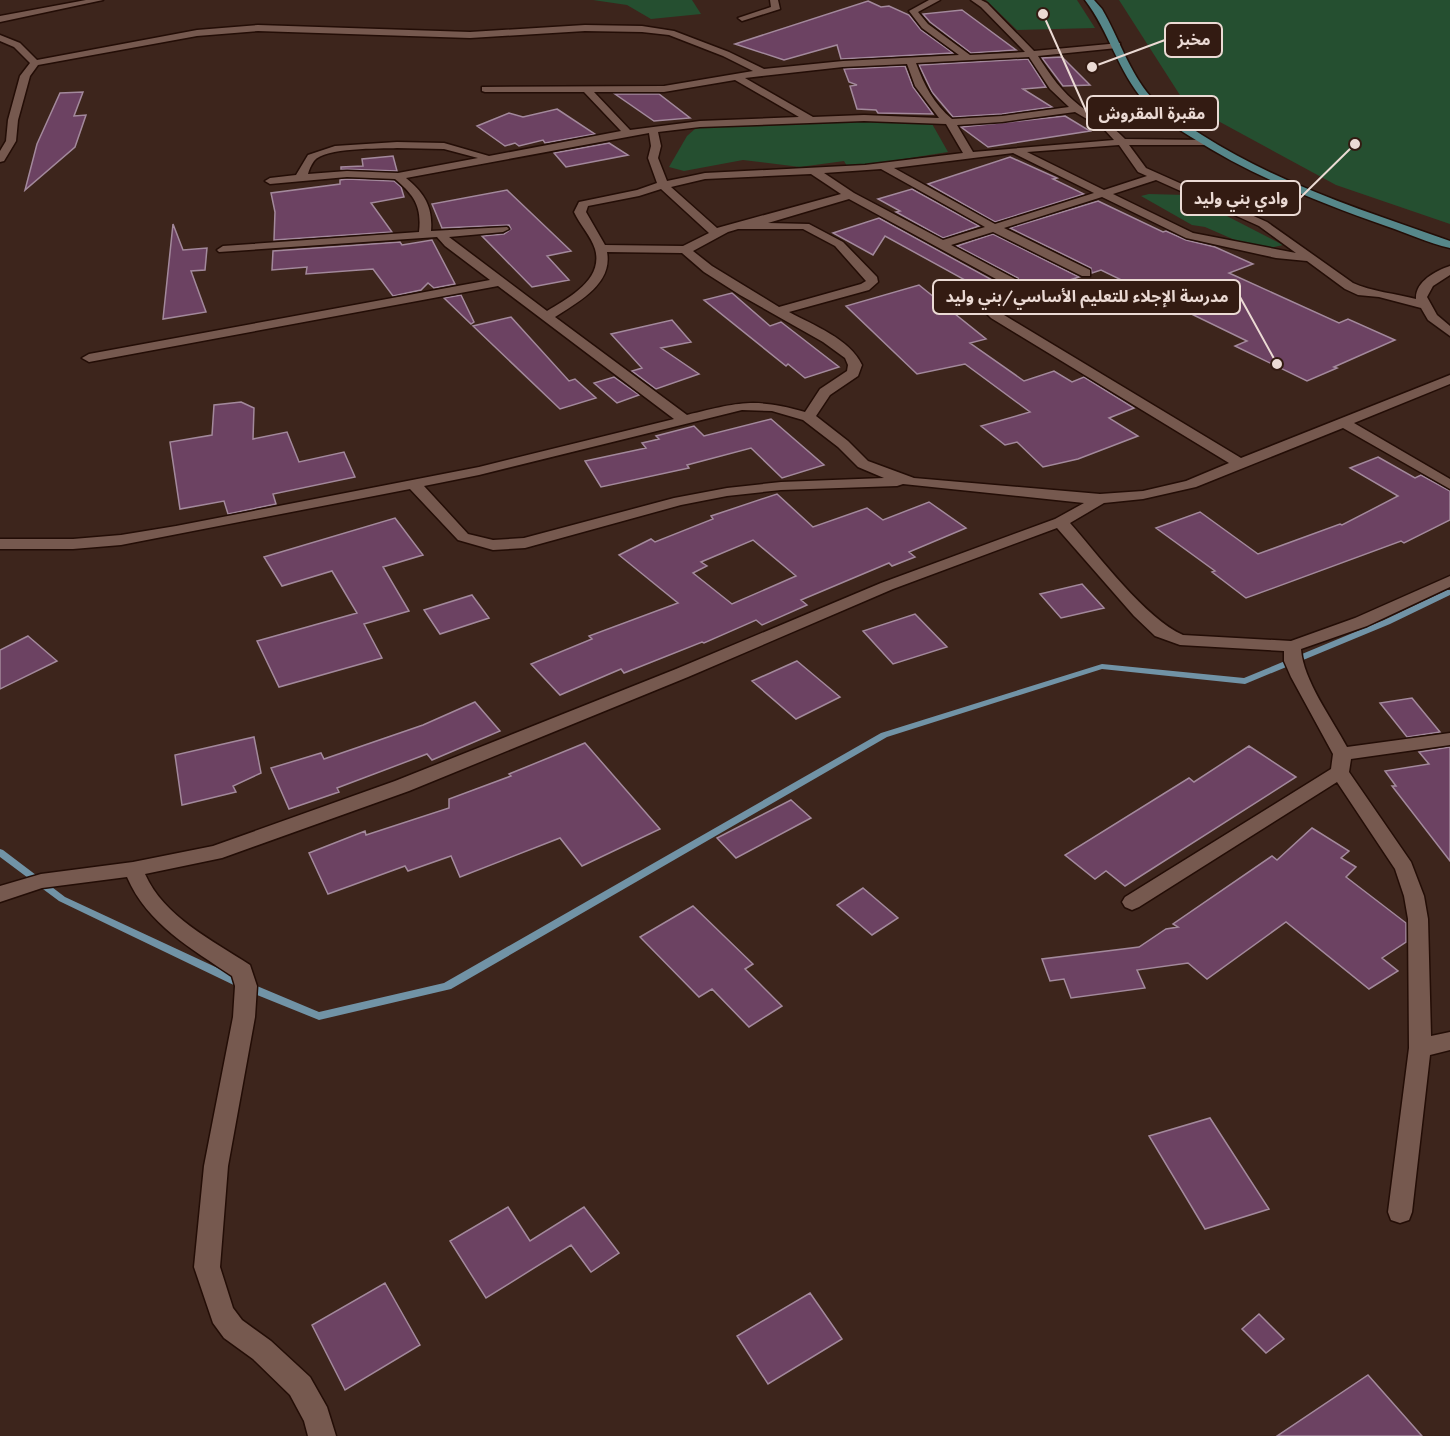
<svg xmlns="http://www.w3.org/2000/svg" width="1450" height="1436" viewBox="0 0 1450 1436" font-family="Lora,'Noto Sans Arabic',serif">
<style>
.green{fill:#254f30}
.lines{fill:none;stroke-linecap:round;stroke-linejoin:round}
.stream{fill:#7193a6;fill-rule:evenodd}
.building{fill:#6c4262;stroke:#a3899c;stroke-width:1.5;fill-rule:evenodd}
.street-casing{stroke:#230d06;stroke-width:3}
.primary-casing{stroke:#230d06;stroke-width:3}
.street{fill:#76594f;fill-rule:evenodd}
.primary{fill:#56878a;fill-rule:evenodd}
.leader{fill:none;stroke:#ebdad4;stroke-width:2}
.callout-dot{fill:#ebdad4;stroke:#331b12;stroke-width:2}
.callout{fill:#331b12;stroke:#ebdad4;stroke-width:2}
.callout-label{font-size:16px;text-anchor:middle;font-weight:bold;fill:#ebdad4}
</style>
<rect width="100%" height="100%" fill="#3d251c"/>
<path class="green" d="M593 0H692L701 14 651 19 627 5Z
M986 0H1077L1095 28 1017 30Z
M1119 0H1450V224L1336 185 1185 103Z
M869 121 931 122 948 152 859 166H847L844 161 800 167 743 160 684 171 669 167 687 136 696 128 738 123Z
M1149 194 1186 195 1283 245 1266 249 1251 247 1205 227 1192 225 1141 196Z"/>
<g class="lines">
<path class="stream" d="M1447 590H1450V595L1390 624 1245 684 1102 669 887 737 451 989 319 1020 242 989 59 901 0 857V849L3 850 65 897 250 983 319 1012 444 983 881 733 1102 664 1244 678 1384 620Z"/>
</g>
<path class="building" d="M868 1 881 7 889 6 909 15 921 30 953 53 841 59 837 45 784 60 735 44Z
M962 10 1016 50 971 53 930 22 923 14Z
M1062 57 1090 85 1063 86 1042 58Z
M1028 59 1046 87 1023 89 1052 107 1002 114 953 117 932 92 919 65Z
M905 66 913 87 933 114 878 113 876 110 857 109 850 86 857 85 849 82 844 69Z
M83 92 74 116 86 115 75 147 25 190 37 144 60 93Z
M615 94H659L690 118 654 121Z
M557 109 595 134 545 143 543 140 519 146 515 143 505 146 477 126 509 113 523 117Z
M1065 116 1090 131 988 147 961 127Z
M609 143 628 155 566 167 554 153Z
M393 156 397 171 341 169V167L363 166 362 159Z
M1010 157 1057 178 1053 179 1084 194 995 222 928 184Z
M347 179 394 181 401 187 404 197 371 203 392 232 274 240 275 212 271 193 340 184V180Z
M912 189 979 226 943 238 896 212 900 211 878 199Z
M507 190 571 251 547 256 569 280 532 287 482 236 504 234 511 229 509 225 442 228 432 204Z
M1098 201 1163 232 1166 231 1186 240 1215 247 1253 264 1229 273 1339 323 1348 319 1395 340 1334 367 1337 368 1307 381 1235 346 1247 341 1101 270 1092 273 1091 268 1010 228Z
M879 218 1005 287 992 295 885 236 873 255 833 233Z
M173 224 183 250 207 248 205 270 191 271 206 312 163 319Z
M993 234 1079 277 1011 299 1022 290 1018 278 957 246Z
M432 240 455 284 434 288 428 283 421 290 393 296 373 269 306 274 307 267 272 270 273 251 400 242 402 245Z
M919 285 986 339 970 343 1024 381 1054 371 1072 382 1084 377 1134 408 1109 418 1138 436 1078 459 1043 467 1017 442 1005 445 981 426 1030 412 965 364 917 374 846 306Z
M732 293 770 326 781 322 839 367 805 378 788 364 786 366 704 300Z
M461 295 474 322 471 324 444 298Z
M511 317 569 381 575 379 596 398 560 409 473 326Z
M672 320 691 342 661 348 699 374 656 389 632 371 642 368 611 334Z
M614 377 639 395 617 403 594 383Z
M241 402 254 408 253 439 287 432 299 462 344 452 355 477 273 494 276 504 228 514 224 501 180 509 170 442 212 435 214 405Z
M771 419 824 465 782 478 751 448 687 465 689 468 601 487 585 461 646 448 642 443 659 439 656 436 694 426 704 436Z
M1378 457 1415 478 1421 475 1450 491V520L1404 543 1401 541 1246 598 1212 572 1215 571 1156 528 1200 512 1258 554 1340 524 1342 525 1398 496 1350 468Z
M777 494 813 527 867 508 883 520 929 502 966 528 909 552 915 557 892 566 889 563 801 600 807 605 762 625 756 620 704 643 702 642 624 673 621 669 560 695 531 664 592 639 589 636 678 603 619 555 651 539 655 542 713 519 711 516ZM753 540 796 576 732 604 693 573 707 566 701 562Z
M395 518 423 555 383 567 409 611 364 624 382 658 279 687 257 641 357 613 332 571 282 586 264 557Z
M1082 584 1104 608 1061 618 1040 594Z
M472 595 489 618 440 634 424 610Z
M915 614 947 647 893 664 863 631Z
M28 636 57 661 0 689V650Z
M797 661 840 697 796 719 752 681Z
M1412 698 1440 732 1407 737 1380 703Z
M475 702 500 731 432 760 427 754 337 788 339 792 289 809 271 768 321 753 324 759 423 725Z
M254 737 261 773 233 786 236 792 182 805 175 755Z
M585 743 660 829 582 866 560 838 460 877 451 856 408 871 405 866 328 894 309 853 365 831 366 835 449 808V799L511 776 509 774Z
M1249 746 1296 777 1125 886 1106 871 1095 879 1065 855 1189 778 1194 782Z
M1450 747V861L1392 786H1396L1385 771 1429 764 1419 752Z
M791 800 811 818 736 858 717 838Z
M1312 828 1349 851 1341 858 1356 867 1346 877 1406 923V942L1382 958 1398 971 1369 989 1286 922 1207 979 1188 963 1137 970 1145 988 1071 998 1064 979 1050 981 1042 959 1139 947 1166 929 1178 927 1173 924 1272 856 1277 860Z
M863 888 898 918 872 935 837 905Z
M693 906 753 964 745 969 782 1006 749 1027 712 989 699 997 640 937Z
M1210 1118 1269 1209 1205 1229 1149 1136Z
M508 1207 530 1241 584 1207 619 1253 591 1272 571 1245 486 1298 450 1241Z
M385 1283 420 1345 345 1390 312 1325Z
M810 1293 842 1339 768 1384 737 1336Z
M1259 1314 1284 1339 1266 1353 1242 1329Z
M1368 1375 1422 1436H1277Z"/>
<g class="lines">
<defs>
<path id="street" d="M86 0H103L0 22V16Z
M770 0H778L780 9 742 21 738 18 771 7Z
M929 0H940L918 12 928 24 970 55 1025 52 981 7 971 0H981L987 3 1034 51 1120 43V47L1117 48 1038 56C1050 75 1062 92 1080 106 1097 119 1109 122 1125 139L1208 140V144L1204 145H1129L1146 168 1267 222 1353 283C1370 291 1397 294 1416 299 1415 282 1435 271 1450 266V275L1433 286 1427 297 1437 315 1450 326V336L1428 320 1421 308 1379 297 1358 295 1345 289 1307 261 1276 258 1186 238 1102 197 1004 228 1090 270V276H1082L993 232 951 245 1017 280 1020 289 1018 292 996 305 995 309 999 312 1241 458 1450 375V384L1354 423 1450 479V489L1343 428 1196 487 1143 499 1104 503 1070 523C1098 555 1146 619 1183 635L1291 641 1355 618 1450 576V587L1367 626 1301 649C1303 680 1332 719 1347 747L1450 733V745L1351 759 1349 772 1411 862 1424 896 1428 919 1431 1036 1450 1032V1050L1430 1055 1412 1212 1409 1220 1400 1223 1391 1220 1388 1212 1409 1048 1408 919 1404 896 1395 869 1337 782 1139 907 1132 910 1125 907 1122 902 1125 897 1331 769 1333 754 1291 677 1284 661V651L1180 645 1155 636 1134 616 1057 528 893 589 688 677 409 791 222 858 145 874C164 917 212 940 250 965L257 986 255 1017 228 1166 220 1267 233 1308 242 1320 271 1341 310 1377 327 1407 336 1436H308L304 1421 290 1395 253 1359 224 1338 213 1323 194 1267 204 1166 233 1017 235 986 232 976C192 949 147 924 127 877L42 888 0 902V886L41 874 133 862 213 846 395 781 676 669 881 583 1055 519 1084 503 903 484 897 486 781 490 727 496 681 505 525 548 493 550 458 540 410 489 121 545 73 549H0V539H73L121 535 176 526 479 467 674 419 498 286 89 362 82 358 89 354 490 280 445 246 437 237 219 252 217 250 223 246 419 232C422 206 414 195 395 179L347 177 270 184 265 181 270 178 296 175 308 155 335 146 397 142 444 143 489 156 621 131 584 92H485L482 91V87L664 86 753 71 723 56 669 35 642 32 585 31 470 38 258 31 197 36 38 65 30 76 18 120 16 141 4 161 0 162V151L6 141 8 120 20 76 30 63 14 47 0 41V35L20 43 37 60 197 30 258 25 470 32 585 25 642 26 674 31 729 52 764 69 843 61 959 55 922 28 909 11ZM1029 57 1050 89 1069 107 1002 116 952 119C934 104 924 85 916 63ZM907 64 915 86 939 118 864 115 813 117 745 78 843 67ZM735 80 799 117 700 121 630 130 594 92H664ZM1075 112 1104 129 1114 140 973 152 957 125 1002 122ZM864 121 946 124 963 153 865 165 705 173 667 181 658 158 661 146 658 132 700 127ZM649 133 651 146 648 158 657 183 637 190 579 202 574 212C580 225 591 236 595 249 604 280 568 298 547 311L449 237 503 232 509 229 507 227 431 231C433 206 424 193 406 178ZM1119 145 1138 172 1147 176 1104 190 1027 152ZM397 148 444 149 478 158 398 173 347 171 308 174C309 170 311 165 314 161 325 147 379 149 397 148ZM1013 153 1094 193 995 224 894 168ZM881 169 985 227 943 240 854 193 824 173ZM811 174 841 194 717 228 671 187 705 179ZM1156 180 1259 226 1296 253 1193 233 1113 194ZM661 189 709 233 683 246 605 245 586 212 588 206 639 196ZM849 199 1007 285 1008 288 984 303 983 310 991 318 1229 463 1186 481 1143 491 1100 494 914 478 868 461 848 441 816 416 830 395 858 376 862 365C850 339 813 325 789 312L869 290 878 282 877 277 843 242 809 224 768 223ZM738 229H803L835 246 866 281 861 284 779 307 712 266 693 251 728 232ZM607 252 682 253 704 272 740 295 823 342 845 358 848 365 847 371 820 389 805 412C754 397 737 403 687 415L555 317C578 302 613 284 607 252ZM742 410 772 411 803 420 838 447 858 467 884 478 781 482 727 488 674 498 524 538 493 540 468 534 424 486 479 475Z"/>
<path id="primary" d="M1085 0H1094L1102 9C1119 38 1129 72 1151 97 1165 113 1185 124 1202 135 1279 184 1365 211 1450 241V248C1428 243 1407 233 1386 226 1318 202 1252 176 1191 137 1175 127 1157 116 1145 102 1118 72 1109 31 1085 0Z"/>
</defs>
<use href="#street" class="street-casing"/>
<use href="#primary" class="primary-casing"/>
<use href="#street" class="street"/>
<use href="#primary" class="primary"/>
</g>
<path class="leader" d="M1092 67L1165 40M1043 14L1087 113M1355 144L1300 198M1277 364L1240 297"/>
<g class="callout-dot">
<circle cx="1092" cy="67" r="6"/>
<circle cx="1043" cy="14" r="6"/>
<circle cx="1355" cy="144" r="6"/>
<circle cx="1277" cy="364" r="6"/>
</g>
<g class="callout">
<rect x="1165" y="23" width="57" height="34" rx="6"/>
<rect x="1087" y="96" width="131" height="34" rx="6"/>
<rect x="1181" y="181" width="119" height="34" rx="6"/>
<rect x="933" y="280" width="307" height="34" rx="6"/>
</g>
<g class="callout-label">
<text x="1194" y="45">مخبز</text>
<text x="1152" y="119">مقبرة المقروش</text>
<text x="1241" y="204">وادي بني وليد</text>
<text x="1087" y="302">مدرسة الإجلاء للتعليم الأساسي/بني وليد</text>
</g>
</svg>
